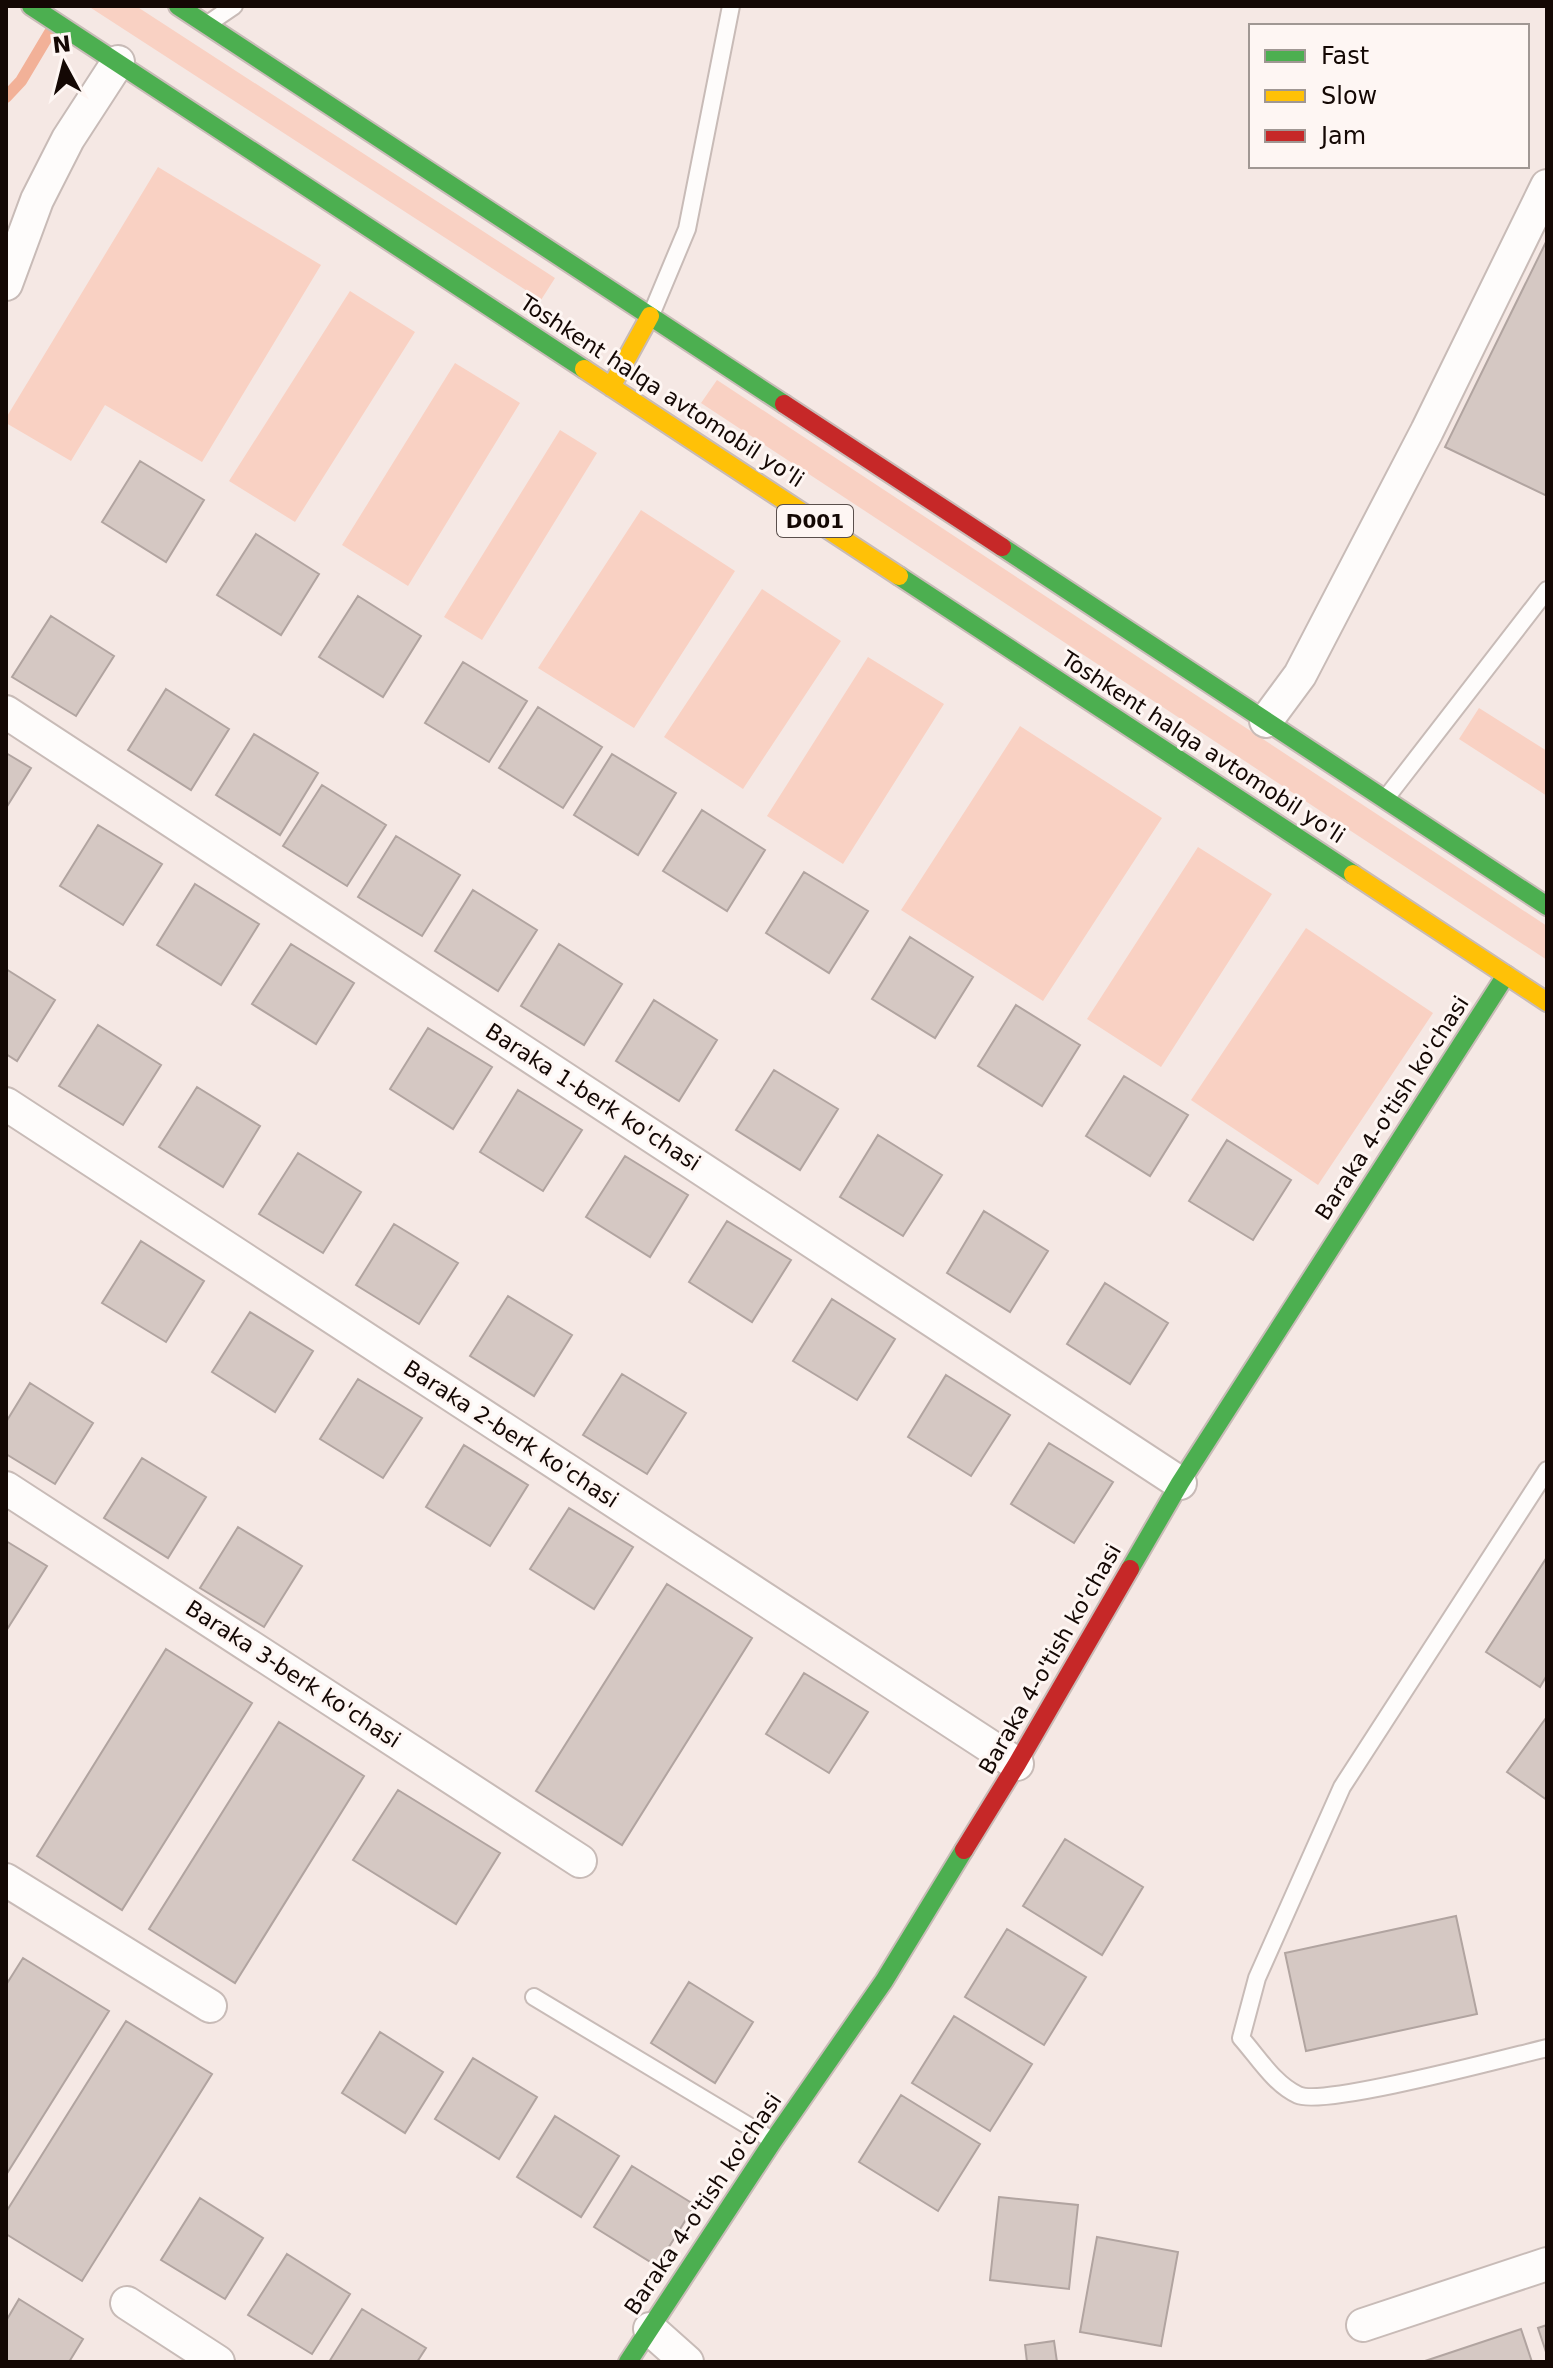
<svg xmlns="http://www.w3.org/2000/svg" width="1553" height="2368" viewBox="0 0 1553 2368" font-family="'DejaVu Sans',sans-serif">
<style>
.green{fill:#f9d1c3}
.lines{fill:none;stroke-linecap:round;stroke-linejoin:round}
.stream{stroke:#f2b198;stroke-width:12}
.building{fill:#d5c8c3;stroke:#b1a4a0;stroke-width:2}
.lane-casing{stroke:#c8bbb7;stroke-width:20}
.street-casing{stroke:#c8bbb7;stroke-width:36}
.fast-casing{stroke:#c8bbb7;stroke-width:22}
.slow-casing{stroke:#c8bbb7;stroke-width:22}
.jam-casing{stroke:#c8bbb7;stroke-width:22}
.lane{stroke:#fefcfb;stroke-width:16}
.street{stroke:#fefcfb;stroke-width:32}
.fast{stroke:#4caf50;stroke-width:18}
.slow{stroke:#ffc107;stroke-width:18}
.jam{stroke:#c62828;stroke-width:18}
.labels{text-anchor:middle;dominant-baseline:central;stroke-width:6;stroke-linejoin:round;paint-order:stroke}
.shield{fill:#fef6f3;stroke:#5a4f4c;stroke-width:2}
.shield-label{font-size:20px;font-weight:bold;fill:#140804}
.street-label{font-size:22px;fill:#140804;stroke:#fef6f3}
</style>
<rect width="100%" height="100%" fill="#f5e8e4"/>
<path class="green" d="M88 6H136L555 278 541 300Z
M158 167 321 265 202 462 105 405 71 461 6 423V418Z
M350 291 415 332 295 522 229 481Z
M455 363 520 403 408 586 342 545Z
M717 380 1547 926V960L701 403Z
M560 430 597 453 482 640 444 617Z
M641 510 735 571 634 728 538 668Z
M762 589 841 641 743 789 664 737Z
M868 657 944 704 843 864 767 816Z
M1479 708 1547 751V796L1459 739Z
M1020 726 1162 818 1043 1001 901 910Z
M1198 847 1272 894 1161 1067 1087 1019Z
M1306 928 1433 1013 1318 1185 1191 1100Z"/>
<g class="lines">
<path class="stream" d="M6 97 21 81 52 29"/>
</g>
<path class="building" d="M1547 240V496L1445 447Z
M140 461 204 500 166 562 102 522Z
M256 534 319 574 281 635 217 595Z
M358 596 421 636 383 697 319 657Z
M51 616 114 656 76 716 12 677Z
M463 662 527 701 489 762 425 723Z
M166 689 229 729 191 790 128 750Z
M538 707 602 747 563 808 499 768Z
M254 734 318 773 280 835 216 795Z
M6 753 31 768 6 808Z
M612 754 676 793 638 855 574 815Z
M322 785 386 825 347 886 283 846Z
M702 810 765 850 727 911 663 871Z
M98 825 162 864 123 925 60 886Z
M396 836 460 875 422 936 358 897Z
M804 872 868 911 829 973 766 933Z
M195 884 259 924 221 985 157 945Z
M473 890 537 930 498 991 435 951Z
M910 937 973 977 935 1038 872 999Z
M291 944 354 983 316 1044 252 1004Z
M559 944 622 984 584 1045 521 1006Z
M6 969 55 1000 17 1061 6 1054Z
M654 1000 717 1040 679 1101 616 1061Z
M1016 1005 1080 1045 1042 1106 978 1066Z
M98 1025 161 1065 123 1125 59 1086Z
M428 1028 492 1067 453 1129 390 1089Z
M774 1070 838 1109 800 1170 736 1130Z
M1124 1076 1188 1115 1150 1176 1086 1136Z
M197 1087 260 1126 223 1187 159 1147Z
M518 1090 582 1130 543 1191 480 1152Z
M878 1135 942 1175 903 1236 840 1197Z
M1227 1140 1291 1180 1253 1240 1189 1201Z
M298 1153 361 1192 323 1253 259 1214Z
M625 1156 688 1195 650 1257 586 1217Z
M984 1211 1048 1251 1010 1312 947 1273Z
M727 1221 791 1260 752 1322 689 1282Z
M394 1224 458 1263 419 1324 356 1285Z
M141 1241 204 1281 166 1342 102 1303Z
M1105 1283 1168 1323 1130 1384 1067 1344Z
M508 1296 572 1335 534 1396 470 1356Z
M832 1299 895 1339 857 1400 793 1361Z
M250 1312 313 1351 275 1412 212 1372Z
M622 1374 686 1413 647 1474 583 1435Z
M946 1375 1010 1415 971 1476 908 1437Z
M358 1379 422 1418 383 1478 320 1439Z
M30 1383 93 1423 55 1484 6 1454V1422Z
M1049 1443 1113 1482 1074 1543 1011 1504Z
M464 1445 528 1485 490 1546 426 1507Z
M142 1458 206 1497 168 1558 104 1518Z
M569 1508 633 1547 594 1609 530 1569Z
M238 1527 302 1566 264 1627 200 1588Z
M6 1541 47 1566 6 1631Z
M1547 1557V1675L1540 1687 1486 1652Z
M667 1584 752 1638 622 1845 536 1791Z
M166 1649 252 1703 122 1910 37 1856Z
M804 1673 868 1712 829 1773 766 1734Z
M1546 1718H1547V1800L1507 1772Z
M279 1722 364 1776 235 1983 149 1929Z
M398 1790 500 1853 456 1924 353 1860Z
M1065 1839 1143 1887 1102 1955 1023 1906Z
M1456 1916 1477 2014 1306 2051 1285 1953Z
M1007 1929 1086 1977 1044 2045 965 1997Z
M23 1958 109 2011 6 2175V1985Z
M689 1982 753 2022 715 2083 651 2043Z
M954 2016 1032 2064 990 2131 912 2083Z
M126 2021 212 2074 82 2281 6 2234V2212Z
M380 2032 443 2072 405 2133 342 2093Z
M473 2058 537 2097 499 2159 435 2119Z
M901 2095 980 2144 938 2211 859 2162Z
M555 2116 619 2156 581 2217 517 2177Z
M632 2166 695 2205 657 2266 594 2227Z
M999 2197 1078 2205 1069 2289 990 2280Z
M200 2198 263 2238 225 2299 161 2260Z
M1097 2237 1178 2252 1161 2346 1080 2332Z
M287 2254 350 2294 312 2354 248 2315Z
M19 2299 83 2339 69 2362H6V2321Z
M362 2309 426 2348 417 2362H329Z
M1547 2325V2355L1538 2328Z
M1521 2329 1532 2362H1422Z
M1054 2341 1057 2362H1027L1025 2345Z"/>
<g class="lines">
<defs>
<path id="lane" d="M209 23 234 6
M651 315 687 229 731 6
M1386 798 1547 590
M1547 1470 1342 1787 1257 1978 1241 2038C1258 2057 1274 2084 1298 2095 1324 2107 1509 2057 1547 2048
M534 1997 772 2140"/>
<path id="street" d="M6 284 37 200 68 139 118 62
M6 712 1180 1483
M1266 721 1300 675 1427 431 1547 186
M6 1104 1017 1764
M6 1488 580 1861
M6 1880 210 2006
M127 2303 218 2362
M1363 2325 1547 2264
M650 2329 687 2362"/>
<path id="fast" d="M31 6 584 369
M178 6 784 404
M1002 547 1547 906
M899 576 1353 874
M1130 1569 1180 1483 1506 975
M628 2362 773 2141 884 1981 964 1850"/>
<path id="slow" d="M584 369 899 576
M611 387 650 316
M1353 874 1547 1002"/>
<path id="jam" d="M784 404 1002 547
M964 1850 1017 1764 1130 1569"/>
</defs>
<use href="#lane" class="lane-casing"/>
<use href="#street" class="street-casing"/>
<use href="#fast" class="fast-casing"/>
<use href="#slow" class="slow-casing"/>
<use href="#jam" class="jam-casing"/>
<use href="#lane" class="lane"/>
<use href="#street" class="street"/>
<use href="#fast" class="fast"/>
<use href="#slow" class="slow"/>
<use href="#jam" class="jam"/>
</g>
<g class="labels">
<rect class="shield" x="777" y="505" width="76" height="32" rx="6"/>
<g class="shield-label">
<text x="815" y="521">D001</text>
</g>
<g class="street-label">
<text transform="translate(662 391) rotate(33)">Toshkent halqa avtomobil yo'li</text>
<text transform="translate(1203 747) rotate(33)">Toshkent halqa avtomobil yo'li</text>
<text transform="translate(593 1097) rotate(33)">Baraka 1-berk ko'chasi</text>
<text transform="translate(1392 1108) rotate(-57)">Baraka 4-o'tish ko'chasi</text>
<text transform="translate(511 1434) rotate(33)">Baraka 2-berk ko'chasi</text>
<text transform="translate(1050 1659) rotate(-60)">Baraka 4-o'tish ko'chasi</text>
<text transform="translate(293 1674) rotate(33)">Baraka 3-berk ko'chasi</text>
<text transform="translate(703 2204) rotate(-56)">Baraka 4-o'tish ko'chasi</text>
</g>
</g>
<rect width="1553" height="2368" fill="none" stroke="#140804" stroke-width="16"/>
<rect x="1249" y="24" width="280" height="144" fill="#fef6f3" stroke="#a09793" stroke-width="2"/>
<rect x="1265" y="50" width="40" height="12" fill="#4caf50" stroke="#a09793" stroke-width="2"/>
<text x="1321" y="64" font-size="24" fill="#140804">Fast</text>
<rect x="1265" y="90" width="40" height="12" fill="#ffc107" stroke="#a09793" stroke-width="2"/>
<text x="1321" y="104" font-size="24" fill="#140804">Slow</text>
<rect x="1265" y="130" width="40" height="12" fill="#c62828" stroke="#a09793" stroke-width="2"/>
<text x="1321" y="144" font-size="24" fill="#140804">Jam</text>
<g transform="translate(64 64) rotate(353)" stroke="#fef6f3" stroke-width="6" paint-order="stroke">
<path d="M0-6L14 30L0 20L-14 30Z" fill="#140804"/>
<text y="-12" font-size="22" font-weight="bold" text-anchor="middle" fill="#140804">N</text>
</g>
</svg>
